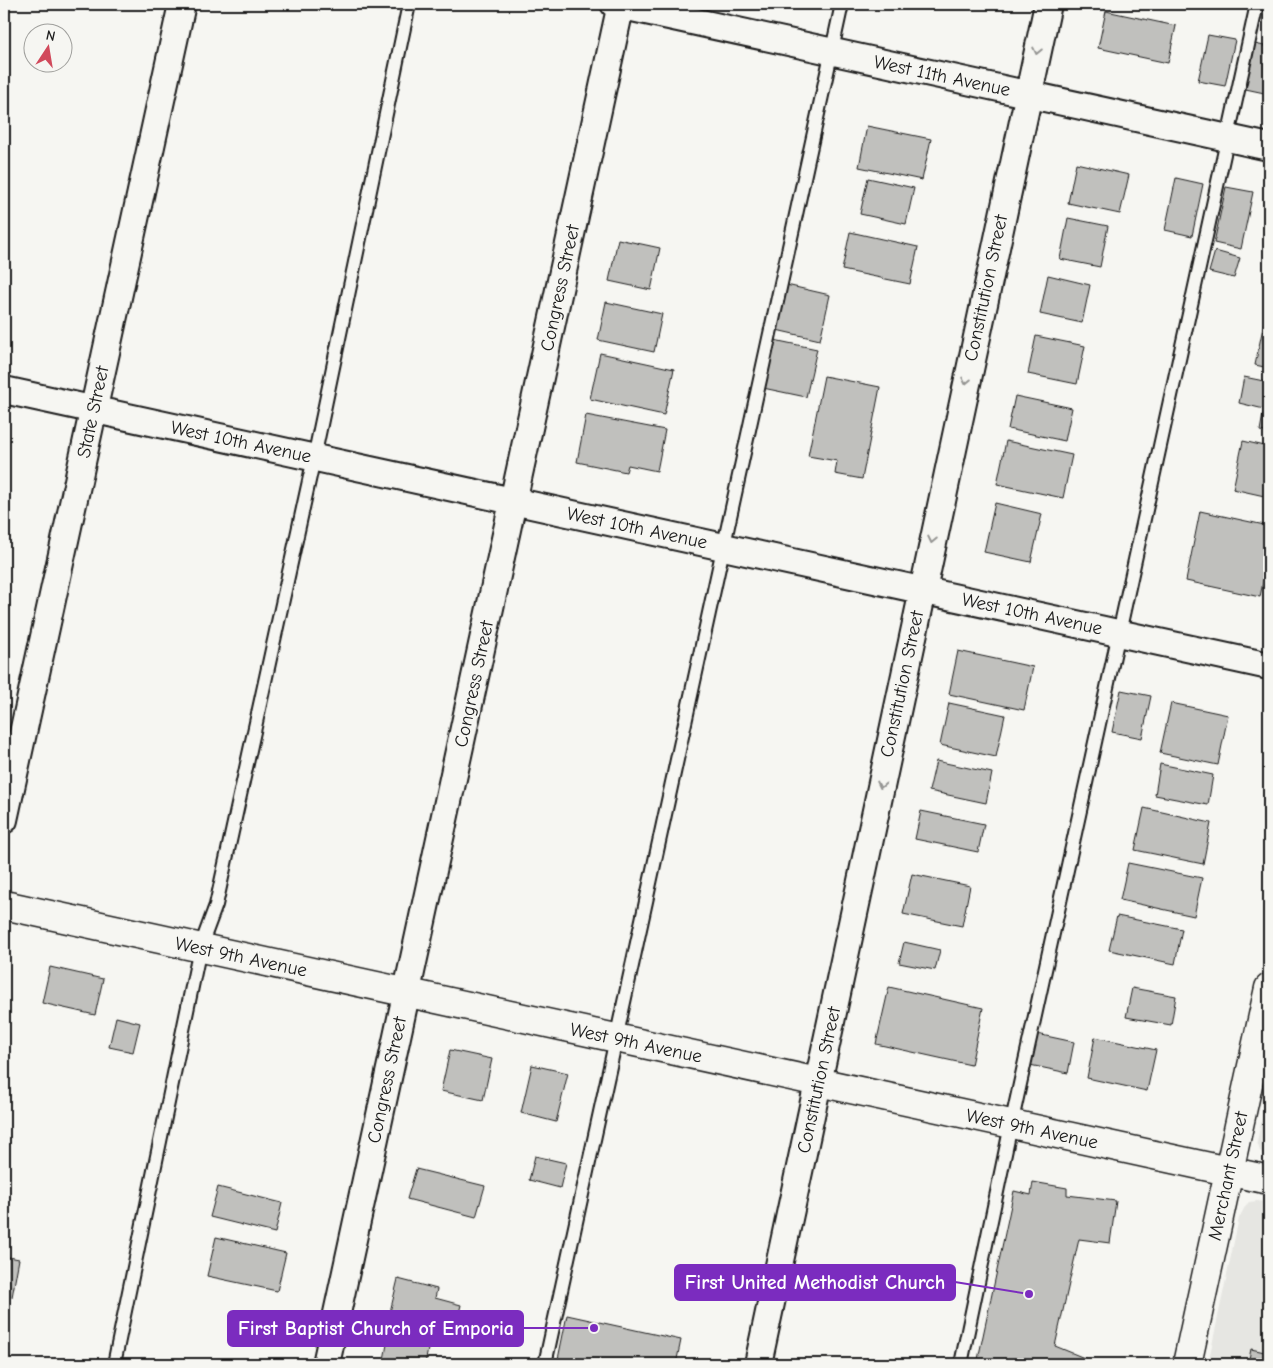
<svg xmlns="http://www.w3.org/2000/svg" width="1273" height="1368" viewBox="0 0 1273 1368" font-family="'Comic Neue',sans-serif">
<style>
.built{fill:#e6e6e2}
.building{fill:#c0c0bd;stroke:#1c1c1c}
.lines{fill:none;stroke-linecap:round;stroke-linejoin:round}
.lane-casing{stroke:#1c1c1c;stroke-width:16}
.street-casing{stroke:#1c1c1c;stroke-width:30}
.secondary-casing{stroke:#1c1c1c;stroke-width:31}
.lane{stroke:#f6f6f2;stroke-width:12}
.street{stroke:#f6f6f2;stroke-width:26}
.secondary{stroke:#f6f6f2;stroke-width:28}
.oneway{stroke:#949492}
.labels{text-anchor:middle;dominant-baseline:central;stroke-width:4;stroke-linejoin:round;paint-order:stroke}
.street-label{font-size:19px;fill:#1c1c1c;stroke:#f6f6f2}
.leader{fill:none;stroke:#7b2cbf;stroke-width:2}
.callout-dot{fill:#7b2cbf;stroke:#f6f6f2;stroke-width:2}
.callout{fill:#7b2cbf;stroke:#7b2cbf;stroke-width:2}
.callout-label{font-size:20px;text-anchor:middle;font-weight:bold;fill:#fff}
</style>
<rect width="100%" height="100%" fill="#f6f6f2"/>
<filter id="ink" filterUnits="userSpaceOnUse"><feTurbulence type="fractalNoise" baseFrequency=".02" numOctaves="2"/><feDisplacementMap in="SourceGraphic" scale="10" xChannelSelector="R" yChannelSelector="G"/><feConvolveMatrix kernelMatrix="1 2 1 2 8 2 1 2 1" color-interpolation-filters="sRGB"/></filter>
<g filter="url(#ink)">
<path class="built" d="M1269 1082V1157L1260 1151 1257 1142Z
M1258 1201 1269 1203V1364H1208L1239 1218 1246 1205 1249 1202Z
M773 1356 813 1364H771Z"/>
<path class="building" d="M1106 11 1176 26 1168 63 1098 48Z
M1208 35 1235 40 1225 86 1198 81Z
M1250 43 1269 47V94L1241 88Z
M867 126 931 139 922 180 859 167Z
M1076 163 1129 175 1120 214 1068 203Z
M868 178 914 188 906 224 860 214Z
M1176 178 1203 184 1192 236 1165 230Z
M1226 187 1253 192 1241 249 1214 243Z
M1068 218 1108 226 1100 267 1060 259Z
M850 232 918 247 910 284 842 270Z
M618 239 660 248 651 290 609 281Z
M1215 251 1240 258 1234 278 1209 272Z
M1048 275 1090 285 1082 323 1040 314Z
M782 284 830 295 820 340 772 329Z
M606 302 662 314 654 352 598 340Z
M1264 323 1269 324V368L1255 365Z
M1036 336 1085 346 1077 384 1028 374Z
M774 340 817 349 806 397 763 388Z
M600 353 674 369 664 415 590 399Z
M824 376 880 387 862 479 835 474 837 461 808 456Z
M1244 377 1269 382V433L1260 431 1264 409 1239 403Z
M1015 396 1072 408 1065 441 1008 429Z
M586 415 665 430 657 471 628 465 626 472 577 462Z
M1006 441 1072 455 1063 498 997 484Z
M1243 441 1269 447V497L1233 489Z
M995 503 1042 514 1031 562 984 552Z
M1200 511 1269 526V552L1260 597 1186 581Z
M958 651 1033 667 1024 710 949 694Z
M1121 690 1151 696 1142 738 1112 732Z
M949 703 1005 715 996 757 940 745Z
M1171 703 1228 715 1218 765 1160 753Z
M936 761 992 773 986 803 929 791Z
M1160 764 1213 775 1208 805 1155 795Z
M1144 808 1211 823 1203 864 1135 850Z
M921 811 984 824 978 852 915 839Z
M1128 863 1202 878 1194 916 1120 900Z
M912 874 970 886 962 926 903 914Z
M1117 916 1182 929 1175 964 1109 950Z
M904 942 940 950 935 970 899 963Z
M50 967 103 979 95 1015 42 1003Z
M889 987 983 1008 971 1065 876 1044Z
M1132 988 1176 996 1171 1025 1126 1017Z
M116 1017 140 1023 133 1052 109 1047Z
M1032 1033 1074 1042 1068 1073 1025 1064Z
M1095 1037 1156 1050 1147 1091 1087 1078Z
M450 1050 492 1059 483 1100 441 1091Z
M532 1065 568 1073 556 1122 521 1113Z
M535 1156 566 1163 560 1188 529 1180Z
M416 1169 485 1186 476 1217 407 1199Z
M1033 1182 1067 1188V1195L1116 1201 1110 1243 1079 1239 1055 1346 1099 1364H977L1014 1191 1031 1195Z
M218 1187 282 1203 275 1233 210 1217Z
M216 1237 286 1253 277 1291 207 1276Z
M4 1256 19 1259 12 1297 4 1295Z
M398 1279 437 1289 435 1298 461 1305 454 1332 389 1316Z
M567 1315 681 1340 676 1364H557Z
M389 1335 429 1344 425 1364H383Z
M1251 1349 1269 1353V1364H1248Z"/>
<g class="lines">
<defs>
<path id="lane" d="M114 1364 200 948 216 905 314 458 409 4
M545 1364 842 4
M961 1364 1011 1125 1257 4"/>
<path id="street" d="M614 4 1269 147
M4 390 1269 666
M4 820 182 4
M326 1364 621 4
M758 1364 1048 4"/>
<path id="secondary" d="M4 905 1269 1180
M1187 1364 1269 988"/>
</defs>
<use href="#lane" class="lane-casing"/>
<use href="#street" class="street-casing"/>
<use href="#secondary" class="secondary-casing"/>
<use href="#lane" class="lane"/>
<use href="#street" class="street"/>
<use href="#secondary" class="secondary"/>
</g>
<defs><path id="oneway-chevron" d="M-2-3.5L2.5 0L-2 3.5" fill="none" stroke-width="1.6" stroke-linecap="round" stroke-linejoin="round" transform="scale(1.25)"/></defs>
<g class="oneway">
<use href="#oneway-chevron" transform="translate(1037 51) rotate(102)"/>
<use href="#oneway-chevron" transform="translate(966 381) rotate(102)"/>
<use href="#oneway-chevron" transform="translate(932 540) rotate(102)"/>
<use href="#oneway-chevron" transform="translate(881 785) rotate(102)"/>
</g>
</g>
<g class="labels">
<g class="street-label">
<text transform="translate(942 76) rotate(12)">West 11th Avenue</text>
<text transform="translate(560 288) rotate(-78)">Congress Street</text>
<text transform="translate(986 288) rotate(-78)">Constitution Street</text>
<text transform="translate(93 412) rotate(-78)">State Street</text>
<text transform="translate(241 442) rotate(12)">West 10th Avenue</text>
<text transform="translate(637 528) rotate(12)">West 10th Avenue</text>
<text transform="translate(1032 614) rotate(12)">West 10th Avenue</text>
<text transform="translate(474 684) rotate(-78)">Congress Street</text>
<text transform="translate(902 684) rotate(-78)">Constitution Street</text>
<text transform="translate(241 957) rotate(12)">West 9th Avenue</text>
<text transform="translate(636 1043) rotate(12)">West 9th Avenue</text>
<text transform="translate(387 1080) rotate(-78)">Congress Street</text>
<text transform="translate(819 1080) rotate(-78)">Constitution Street</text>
<text transform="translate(1032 1129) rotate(12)">West 9th Avenue</text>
<text transform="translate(1228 1176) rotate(-78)">Merchant Street</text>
</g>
</g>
<path class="leader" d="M1029 1294L955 1282M594 1328L523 1328"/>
<g class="callout-dot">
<circle cx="1029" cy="1294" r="5"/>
<circle cx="594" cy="1328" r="5"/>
</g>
<g class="callout">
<rect x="675" y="1265" width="280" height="35" rx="5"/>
<rect x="228" y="1311" width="295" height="35" rx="5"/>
</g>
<g class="callout-label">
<text x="815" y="1289">First United Methodist Church</text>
<text x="376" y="1335">First Baptist Church of Emporia</text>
</g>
<rect width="1273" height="1368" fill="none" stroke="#f6f6f2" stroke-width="20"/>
<rect x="10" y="10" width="1253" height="1348" fill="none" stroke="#1c1c1c" stroke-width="2" filter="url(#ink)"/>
<g transform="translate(48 48) rotate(12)"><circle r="24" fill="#f6f6f2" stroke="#9f9f9c"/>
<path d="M0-4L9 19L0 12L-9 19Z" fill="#d1495b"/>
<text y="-8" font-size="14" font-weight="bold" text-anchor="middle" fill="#1c1c1c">N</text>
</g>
</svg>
